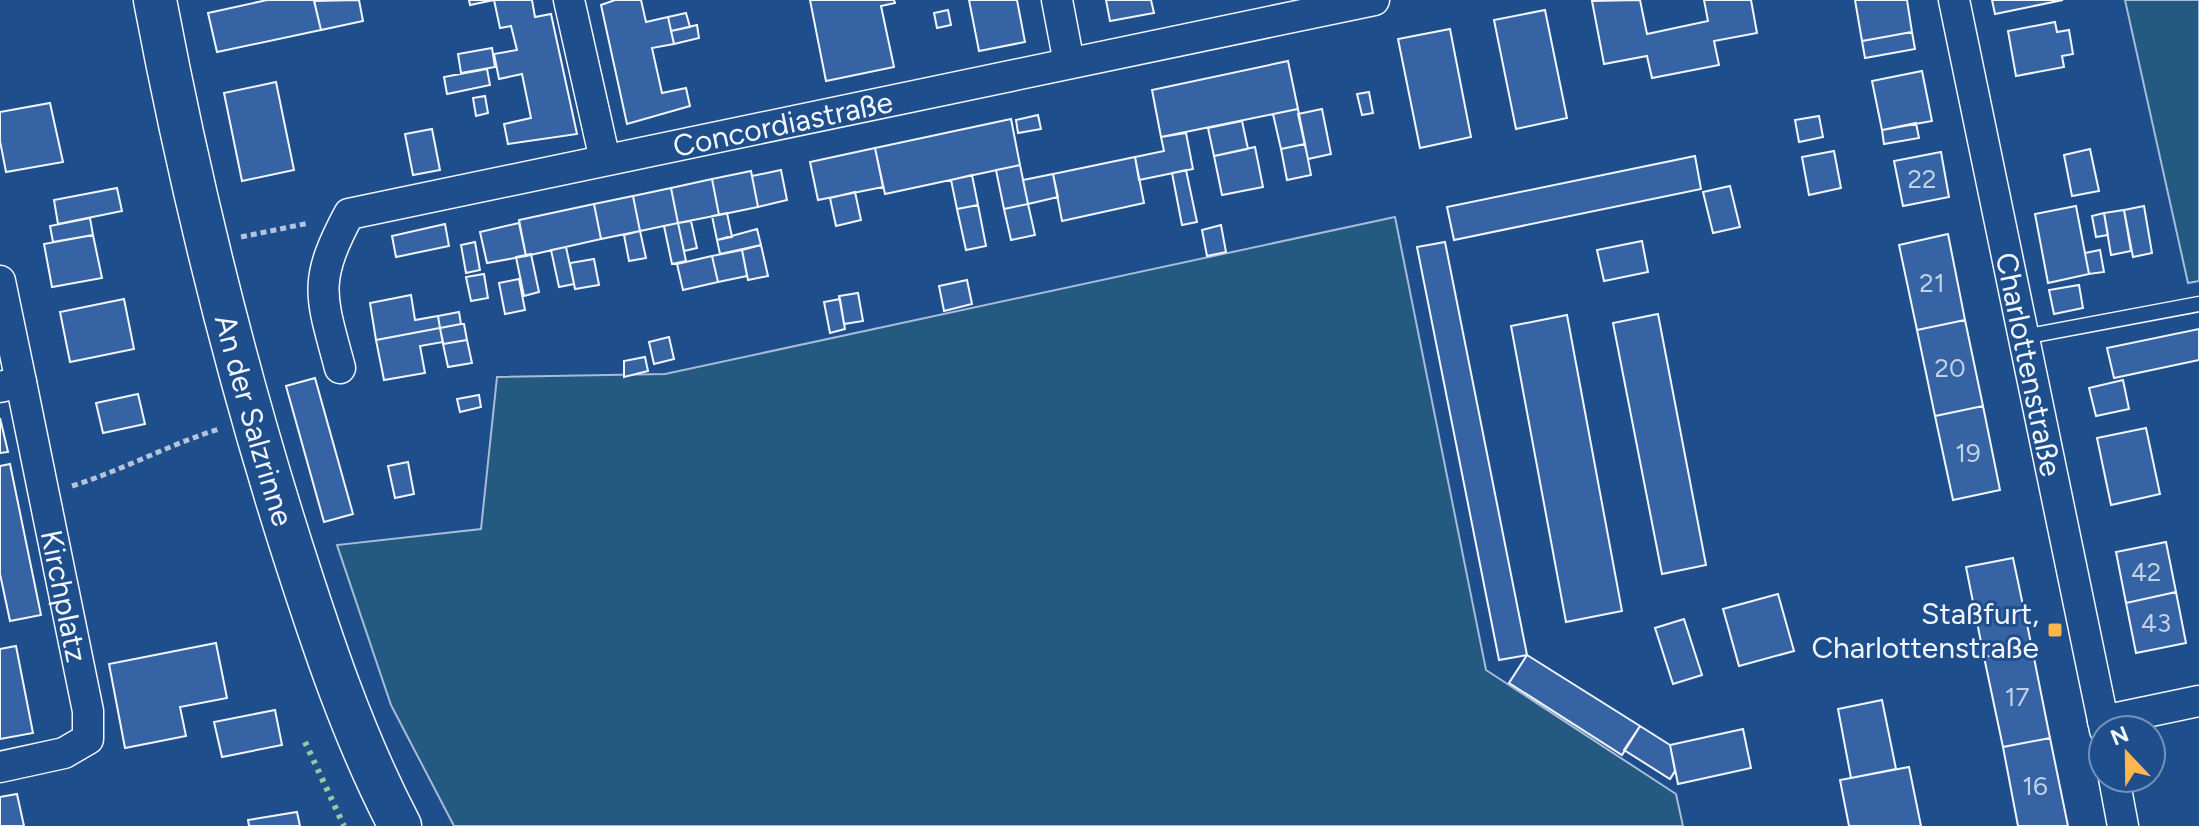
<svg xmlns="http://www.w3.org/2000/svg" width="2199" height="826" viewBox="0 0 2199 826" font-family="Figtree,sans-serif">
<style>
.green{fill:#245a82;stroke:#a8bbd7;stroke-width:2}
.building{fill:#3563a3;stroke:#f2f6ff;stroke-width:2}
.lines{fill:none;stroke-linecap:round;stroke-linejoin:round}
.service-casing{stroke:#f2f6ff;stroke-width:17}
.minor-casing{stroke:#f2f6ff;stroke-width:33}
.secondary-casing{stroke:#f2f6ff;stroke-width:45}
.path{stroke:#b3c4dc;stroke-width:5;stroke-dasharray:6 4;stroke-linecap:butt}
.service{stroke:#1f4e8c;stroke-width:14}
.minor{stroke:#1f4e8c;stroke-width:30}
.secondary{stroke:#1f4e8c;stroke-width:42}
.hedge{stroke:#97c8a6;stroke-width:6;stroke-dasharray:4 6;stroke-linecap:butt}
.poi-dot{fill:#ffb74d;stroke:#1f4e8c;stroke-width:3}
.labels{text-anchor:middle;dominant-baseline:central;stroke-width:6;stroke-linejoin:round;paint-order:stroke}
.number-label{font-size:26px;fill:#c3d1e8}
.street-label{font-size:30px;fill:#f2f6ff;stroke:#1f4e8c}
.poi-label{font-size:30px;fill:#f2f6ff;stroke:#1f4e8c;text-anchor:end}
</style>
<rect width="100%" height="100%" fill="#1f4e8c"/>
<path class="green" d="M2125 0H2199V281L2188 283Z
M1395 217 1486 670 1676 794 1683 826H454L391 705 337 545 481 529 497 377 665 374Z"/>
<path class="building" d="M267 0H314L321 30 217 52 208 13Z
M359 0 363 21 321 30 314 1Z
M469 0H532L535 17 551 14 577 134 508 144 504 124 531 118 522 74 499 79 494 54 517 50 511 26 500 28 494 0 470 5Z
M615 0H641L646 22 668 17 674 44 652 48 662 93 686 88 690 106 627 124 601 5Z
M810 0H894L895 3 881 6 894 67 826 81Z
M969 0H1017L1025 42 979 51Z
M1106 0H1151L1154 13 1110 21Z
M1640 0 1647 34 1708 21 1704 0H1751L1757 33 1714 41 1719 65 1652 78 1647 56 1604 64 1592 1Z
M1855 0H1907L1912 32 1862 41Z
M1992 0H2063L1995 14Z
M948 10 951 25 937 28 934 13Z
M1545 10 1567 118 1516 129 1494 20Z
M686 13 690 27 671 31 668 17Z
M2055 22 2057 32 2069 30 2073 54 2062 56 2064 67 2016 76 2008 31Z
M697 25 699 38 674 44 671 31Z
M1450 29 1471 137 1420 148 1398 39Z
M1912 32 1915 49 1865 58 1862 41Z
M492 48 495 67 461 73 458 54Z
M1288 61 1298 109 1161 137 1152 90Z
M487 69 490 85 447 94 444 77Z
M1922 71 1932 121 1882 130 1872 81Z
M276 82 294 170 242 181 224 93Z
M1369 92 1373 113 1362 115 1357 94Z
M485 96 488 113 476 116 473 98Z
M50 103 63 162 6 172 0 141V112Z
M1298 109 1305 144 1281 149 1273 114Z
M1322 109 1331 154 1308 159 1298 114Z
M1038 115 1041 129 1018 133 1016 120Z
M1819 116 1823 137 1799 142 1795 120Z
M1011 119 1020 165 885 194 875 148Z
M1242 121 1248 149 1214 156 1208 128Z
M1916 123 1919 138 1884 144 1882 130Z
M432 129 440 170 413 175 405 134Z
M1186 133 1193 169 1139 180 1135 157 1164 151 1161 137Z
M1305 144 1311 175 1287 180 1281 149Z
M1255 147 1263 187 1222 195 1214 156Z
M875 148 883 187 818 200 810 162Z
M2090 149 2099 191 2072 196 2064 155Z
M1834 151 1841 188 1809 195 1802 157Z
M1941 152 1949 197 1903 206 1894 161Z
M1695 156 1701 189 1454 240 1447 207Z
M1135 157 1144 203 1062 221 1053 174Z
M1020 165 1028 204 1004 209 996 170Z
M781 170 787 200 758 207 752 176Z
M1186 170 1197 222 1182 225 1172 173Z
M751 171 758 207 719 215 712 179Z
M1053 174 1058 197 1028 204 1023 180Z
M972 175 978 205 957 209 951 180Z
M712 179 719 215 678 223 671 188Z
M1730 186 1740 227 1713 233 1703 192Z
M117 188 122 211 58 224 54 200Z
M671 188 678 223 640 231 633 196Z
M855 192 861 220 836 226 830 198Z
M633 196 640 231 601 239 594 204Z
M594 204 601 239 526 256 519 220Z
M1028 204 1035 235 1011 240 1004 209Z
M978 205 986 246 966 250 957 209Z
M2076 206 2089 274 2048 283 2035 214Z
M2144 206 2152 253 2133 257 2124 210Z
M2124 210 2131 251 2111 255 2104 213Z
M727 213 732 237 717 240 712 216Z
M2104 213 2108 235 2096 237 2092 216Z
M90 218 93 235 53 242 50 226Z
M691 221 697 248 684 251 678 223Z
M519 223 526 256 487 263 480 232Z
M678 223 686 261 672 264 664 226Z
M445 224 449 246 396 257 392 236Z
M1221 225 1226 252 1207 256 1202 230Z
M757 229 761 245 720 254 717 240Z
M640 231 646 258 629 261 624 235Z
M1948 234 1965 320 1917 330 1899 245Z
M93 235 102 278 52 287 44 244Z
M1642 241 1648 272 1604 281 1597 250Z
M475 242 480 270 466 273 461 245Z
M1445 242 1527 655 1499 660 1417 247Z
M761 245 768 276 748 280 742 250Z
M566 247 574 284 559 287 551 250Z
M742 250 747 276 718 282 712 256Z
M2100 250 2104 272 2089 274 2085 253Z
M531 254 539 292 524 296 516 257Z
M712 256 718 282 683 290 677 264Z
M594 259 599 285 575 289 570 263Z
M484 274 488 298 471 301 466 277Z
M519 279 525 310 505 314 499 283Z
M967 280 972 304 944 311 939 286Z
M2079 285 2083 308 2054 314 2049 290Z
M858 293 863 321 844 324 839 296Z
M411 295 415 320 438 316 440 328 376 340 370 303Z
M124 299 134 349 70 362 60 312Z
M840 299 845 329 830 333 824 302Z
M459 312 461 324 440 328 438 316Z
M1658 314 1706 565 1662 574 1613 323Z
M1567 315 1622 611 1566 622 1511 326Z
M1965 320 1983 406 1935 416 1917 330Z
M461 324H464L467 340 443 344 440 328Z
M440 328 443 342 420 346 425 373 384 380 376 340Z
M2199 329V360L2114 378 2107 348Z
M669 337 674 359 654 364 649 342Z
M467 340 472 363 448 367 443 344Z
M645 357 648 371 624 377V361Z
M315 378 353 514 324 522 286 386Z
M2123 380 2129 409 2096 416 2089 388Z
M138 394 145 424 103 433 96 403Z
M479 395 481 407 460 412 457 399Z
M1983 406 2000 490 1953 500 1935 416Z
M0 418 8 452 0 453Z
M2146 428 2160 494 2111 505 2097 438Z
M408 462 414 494 395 498 388 466Z
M10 464 41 615 10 621 0 574V466Z
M2166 542 2176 592 2126 603 2116 552Z
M2013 558 2032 648 1984 657 1966 567Z
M2176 592 2186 643 2136 653 2126 603Z
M1778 594 1794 651 1739 666 1723 609Z
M1684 619 1702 675 1673 684 1655 628Z
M216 643 227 698 180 707 186 736 125 748 109 664Z
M16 646 33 733 0 739V649Z
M2032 648 2050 738 2003 747 1984 657Z
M1527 655 1640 726 1622 755 1509 683Z
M1882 700 1896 769 1851 778 1838 709Z
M275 710 282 745 222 757 214 722Z
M1640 726 1670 745 1675 771 1670 779 1624 750Z
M1743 729 1751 768 1678 784 1670 745Z
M2050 738 2068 826H2018L2003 747Z
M1909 767 1921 826H1849L1840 780Z
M17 794 24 826H0V797Z
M297 812 300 826H249L248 820Z"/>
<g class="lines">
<defs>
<path id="service" d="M2023 337 2199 304"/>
<g id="minor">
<path d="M569 0 605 160"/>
<path d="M1057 0 1069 63"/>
<path id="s1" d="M1954 0 2105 730"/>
<path d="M0 281 21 382"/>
<path id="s2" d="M340 368C321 296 312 283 349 214L1374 0"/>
<path id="s3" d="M0 387 21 382 88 711V739L64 753 0 767"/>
<path d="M2103 721 2199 701"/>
<path d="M2114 778 2123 826"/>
</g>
<g id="secondary">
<path id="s4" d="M155 0C190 185 234 365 291 545 322 642 353 736 400 826"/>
</g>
</defs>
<use href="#service" class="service-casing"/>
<use href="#minor" class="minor-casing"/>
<use href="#secondary" class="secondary-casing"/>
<path class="path" d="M241 237 309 223
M72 486C123 470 168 445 219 429"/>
<use href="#service" class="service"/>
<use href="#minor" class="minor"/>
<use href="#secondary" class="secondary"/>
<path class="hedge" d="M305 742 344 826"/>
</g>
<rect class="poi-dot" x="2047" y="622" width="16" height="16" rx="4"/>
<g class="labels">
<g class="number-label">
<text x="1922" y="179">22</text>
<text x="1932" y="283">21</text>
<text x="1950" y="368">20</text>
<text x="1968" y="453">19</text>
<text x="2146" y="572">42</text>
<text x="2156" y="623">43</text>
<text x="2017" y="697">17</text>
<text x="2035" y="786">16</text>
</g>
<g class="street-label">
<text stroke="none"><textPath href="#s2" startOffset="604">Concordiastraße</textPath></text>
<text stroke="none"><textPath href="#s1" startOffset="372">Charlottenstraße</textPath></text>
<text stroke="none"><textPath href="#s4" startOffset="432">An der Salzrinne</textPath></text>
<text stroke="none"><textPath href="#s3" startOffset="240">Kirchplatz</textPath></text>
</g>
<g class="poi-label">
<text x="2039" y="613">Staßfurt,<tspan x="2039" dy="34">Charlottenstraße</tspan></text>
</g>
</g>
<g transform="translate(2127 754) rotate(338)"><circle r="38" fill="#1f4e8c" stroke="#7391ba" stroke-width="2"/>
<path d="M0-6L14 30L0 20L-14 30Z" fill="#ffb74d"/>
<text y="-12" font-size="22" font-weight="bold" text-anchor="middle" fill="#f2f6ff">N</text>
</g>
</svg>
